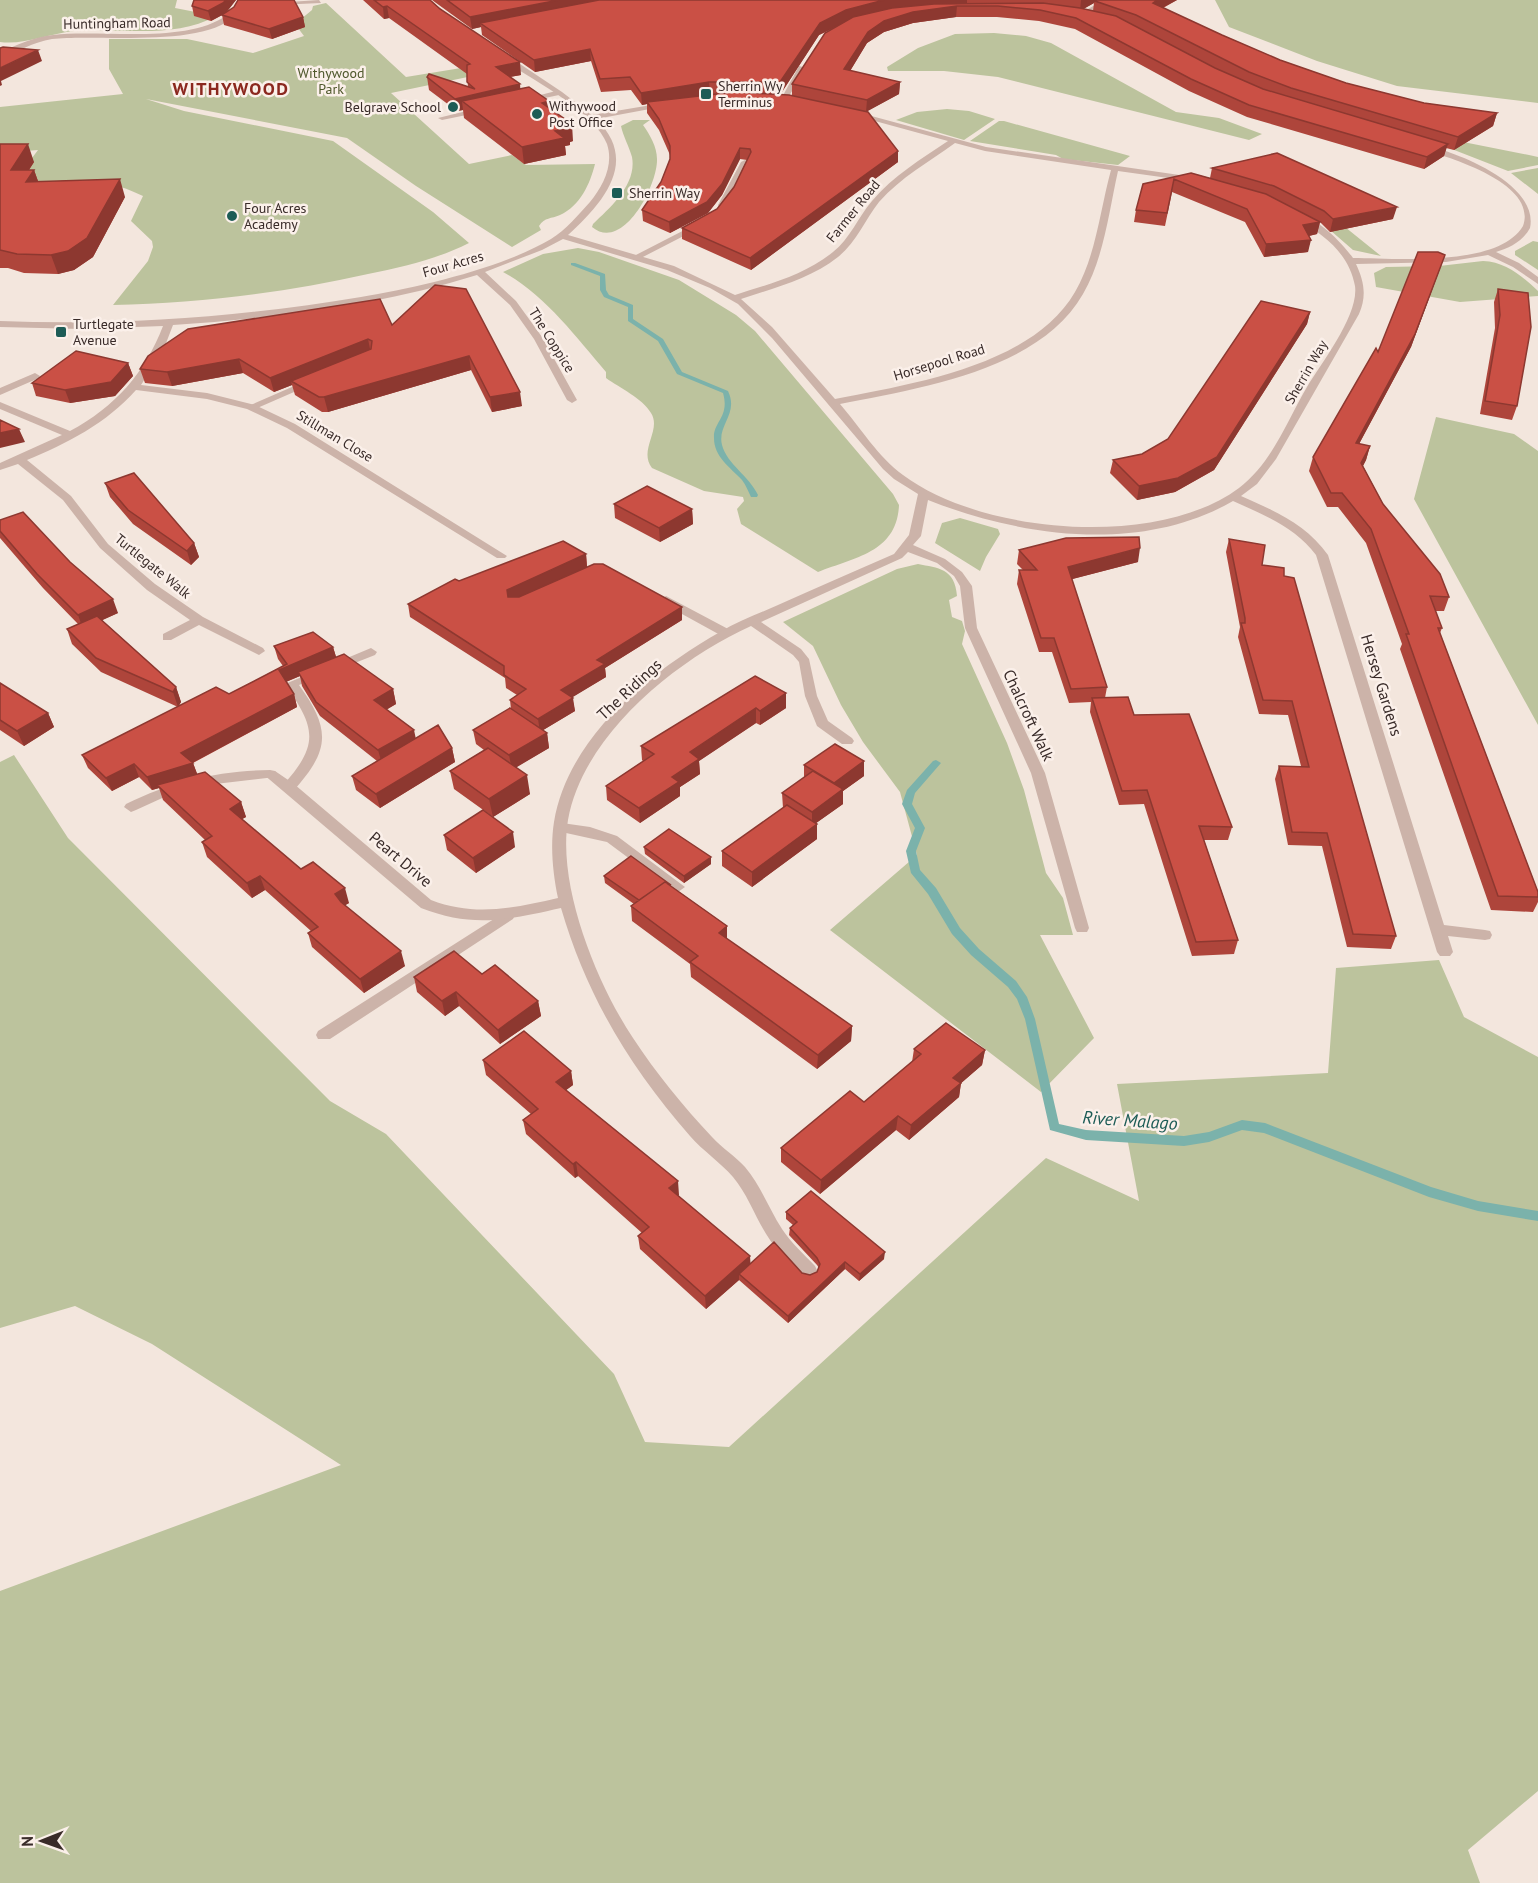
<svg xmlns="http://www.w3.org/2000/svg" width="1538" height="1883" viewBox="0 0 1538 1883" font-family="'PT Sans',sans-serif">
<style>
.green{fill:#bcc39d}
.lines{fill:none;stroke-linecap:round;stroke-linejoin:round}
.stream{fill:#7bb2ab;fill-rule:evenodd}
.lane{fill:#ccb3a9;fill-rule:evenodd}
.street{fill:#ccb3a9;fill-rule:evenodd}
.wall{fill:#ae453b;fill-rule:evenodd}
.shaded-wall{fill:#8d3830}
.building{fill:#ca5045;stroke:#8d3830;stroke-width:1.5}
.poi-dot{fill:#1d5c56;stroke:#fbf0ea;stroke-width:2}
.labels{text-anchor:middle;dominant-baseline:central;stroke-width:5;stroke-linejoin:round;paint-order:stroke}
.far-street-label{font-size:14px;fill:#392b29;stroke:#fbf0ea}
.far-park-label{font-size:14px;fill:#4f582c;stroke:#fbf0ea}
.far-poi-label{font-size:14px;fill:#392b29;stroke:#fbf0ea;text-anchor:start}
.street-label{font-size:16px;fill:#392b29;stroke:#fbf0ea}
.far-district-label{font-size:18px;font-weight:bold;letter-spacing:1.5px;fill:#8b281f;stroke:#fbf0ea}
.water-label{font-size:18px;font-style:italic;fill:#1d5c56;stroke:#fbf0ea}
</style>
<rect width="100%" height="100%" fill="#f3e6dd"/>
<path class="green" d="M0 0H177L175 8 216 16C173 40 120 27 73 31 49 34 24 45 0 42Z
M1215 0H1538V103L1397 86 1317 61 1229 27Z
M326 3 406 77 498 62 506 69 391 93 469 164 512 155 526 165 595 164C590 184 580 206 560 215 551 219 545 217 539 226L541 230 512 247 416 186 347 138 146 99 184 111 333 141 433 212 469 243C437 259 403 267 368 274 284 293 199 303 113 305L148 261 153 247 152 241 131 221 143 196C120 185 100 180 75 180L70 187 17 188 29 162 38 150 0 153V107L123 94 109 69V39H187L253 53 304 36 295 24 312 10 313 6Z
M994 33 1026 36 1051 43 1176 112 1219 118 1262 134 1249 140 998 77 944 71H888L887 67 918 48 955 34Z
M947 109 969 111 995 119 964 140 896 120 917 112Z
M633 120H650L643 125C650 135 657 147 657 159 658 185 623 253 592 227L593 224C611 207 637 184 632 157 629 146 623 136 621 126Z
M999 121H1004L1130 156 1118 165 1063 159 1056 155 970 141Z
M1423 134 1529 155 1538 157V165L1508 171 1444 146Z
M1538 168V194L1511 173Z
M1345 227 1381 256 1353 250 1330 230Z
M1533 241 1538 242V270L1515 255V251Z
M578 248 599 252 679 280 736 315 755 331 893 494 899 505C897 552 856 557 818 572L741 524 737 509 744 501 743 497 704 491 652 468C638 450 662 430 651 413 642 398 620 388 606 378V372C575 336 545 295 503 272L543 254Z
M1483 261C1506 262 1522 276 1538 291V296L1460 302 1376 287 1374 273 1386 267 1439 266Z
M1436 417 1514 434 1538 451V725L1414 499Z
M960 518 998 529 1000 534 986 557 980 571 935 543 942 523Z
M918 564C938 568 955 568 957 596L949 600 952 617 962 621 965 631 962 644 1007 743 1024 790 1046 873 1063 898 1073 935H1040L1094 1038 1041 1092 830 930 917 855 900 792 863 742 841 705 813 646 783 622 897 569Z
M14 755 68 838 330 1101 386 1134 614 1374 645 1442 729 1447 1046 1158 1139 1201 1117 1084 1328 1073 1336 968 1439 960 1464 1017 1538 1057V1791L1468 1850 1480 1883H0V1591L341 1465 152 1344 75 1306 0 1328V762Z"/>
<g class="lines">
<path class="stream" d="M571 263H575L605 274 606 290 609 295 633 305V319L663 339 682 372 728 391C739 414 717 425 722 445 727 464 749 476 758 495L757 497H751C748 491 746 485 742 480 730 467 714 457 714 438 713 422 730 417 723 393L677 374 658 341 628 321V307L604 297 600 290V276L571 265Z
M936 760 941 763 915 793 912 804 925 828 916 851 920 870 936 888 960 928 979 949 1016 981 1027 997 1035 1019 1059 1124 1086 1130 1184 1136 1209 1132 1242 1120 1265 1123 1431 1187 1478 1201 1538 1211V1221L1478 1211 1429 1197 1264 1133 1242 1130 1209 1142 1184 1146 1086 1140 1050 1130 1025 1019 1017 999 1008 987 971 955 952 934 928 894 911 873 906 851 915 828 902 804 907 790 933 761Z"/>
<path class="lane" d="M319 0 321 3 277 5 274 3Z
M556 91 559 95 521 103 517 101Z
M483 107 486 111 442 120 438 118Z
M745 160 749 162 726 205 719 207 718 205 741 162Z
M698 223 705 225 639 259 632 257Z
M308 380 317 382 255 409 246 407Z
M666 596 730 630 732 633 730 636H722L662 603 660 600Z
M371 648 377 652 375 655 299 685C331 729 330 750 294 790H284L282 787 284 784C321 743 314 726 285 684Z
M270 770 275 771 277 774 275 777 198 786 171 794 136 810 131 812 124 807 126 804C173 781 218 771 270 770Z
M562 823 590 827 617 836 685 887 678 892 673 891 607 842 557 831 555 828Z
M508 910 515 915 513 919 330 1039H318L316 1035 318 1031Z"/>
<path class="street" d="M238 0H244C241 5 238 11 234 16 204 48 95 34 52 39 33 42 17 52 0 58V53C16 45 34 37 53 35 101 29 186 45 227 15 231 11 234 5 238 0Z
M1104 0H1112L1084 15 1079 14Z
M502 56H508L562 92 592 115 669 102 666 106 596 119C640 161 603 203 568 235L674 266 735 295C769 284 805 275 833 252 850 239 858 217 872 201 893 176 921 159 948 141L853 115V111L986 147 1200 178V182H1197L1118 171C1109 211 1104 258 1083 294 1039 371 919 388 840 404 860 427 878 457 903 475 982 534 1157 549 1239 488 1272 463 1287 421 1307 387 1322 362 1359 315 1355 286 1349 254 1325 235 1298 220V216C1316 215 1343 244 1353 258 1395 258 1498 268 1523 226 1538 184 1452 158 1424 150V146C1433 146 1443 150 1451 153 1477 162 1538 190 1530 228 1523 241 1510 248 1496 252L1519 263 1538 277V284L1513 267 1488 255 1446 262 1356 264C1364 281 1367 296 1359 314L1276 459 1257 484 1241 496C1275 511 1306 524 1328 555L1444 925 1485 930 1490 931 1492 935 1490 939 1485 940 1448 936 1453 952 1450 956H1440L1437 952 1316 555C1295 527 1264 515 1233 501 1141 554 1022 537 928 500L921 536 913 545 945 559 962 572 972 586 977 628 1045 773 1089 928 1087 932H1077L1075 928 1031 773 965 628 960 586 954 576 937 563 908 552 902 558 761 622 801 649 809 659 817 696 828 721 852 738 854 741 852 744H842L817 726 805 696 799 662 793 655 751 626C676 660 583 735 568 820 557 886 597 984 633 1038 656 1073 683 1106 712 1137 722 1148 735 1156 745 1167 761 1186 769 1209 782 1229 791 1243 804 1254 815 1266L818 1272 815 1278 809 1280 803 1278C791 1265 779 1254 770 1240 756 1220 749 1196 733 1177 720 1162 703 1151 690 1136 630 1067 587 997 561 908 508 920 472 928 421 908L263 774 265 771H275L294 784 431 900C475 917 514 908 558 898 553 874 550 847 554 822 568 737 650 672 720 632 738 621 758 614 778 605 816 588 855 571 894 554L909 535 918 494 894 479 883 469 772 338 738 304 710 288 667 270 563 239 542 250 485 272 516 301 542 337 577 400 572 403 567 400 534 339 510 305 477 275C379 306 275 318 173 325L163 351 141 385 207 393 255 405 295 424 507 556 505 558H497L287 428 247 409 207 399 136 390C107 423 66 444 27 460L71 496 108 544 155 584 203 617 263 648 265 651 259 655 199 625 171 640H163V634L190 620 147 590 100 548 63 500 18 464 0 470V463L62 435 0 409V402L70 431C115 407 145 373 163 326L81 329 0 327V321C121 326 241 317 361 297 419 287 500 269 551 239 566 230 578 215 590 202 603 186 614 165 607 144 595 112 531 78 502 60ZM955 143 985 151 1111 170C1100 210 1096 256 1075 292 1032 366 912 384 835 399L772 327 741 299C774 288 810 279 838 257 856 243 865 220 879 202 901 177 929 162 955 143Z
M799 66 806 68 786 101H780Z
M35 373 40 376 39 378 0 395V388Z"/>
</g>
<path class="wall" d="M194 0H236L226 12 303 17 305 27 272 39 224 25 222 15 211 21 194 16 192 6Z
M363 0H430L521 75 510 77 520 89 549 101V108L573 141 570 142V145L565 146 566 155 524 164 464 118 463 110 457 111 429 90 427 77 468 87 467 74 389 18 384 19Z
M432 0H1177L1163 8 1222 35 1280 60 1346 83 1424 103 1497 113 1493 126 1454 150 1446 148 1444 156 1424 169 1247 117 1189 91 1075 29 1039 21 997 17H956L913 23 884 32 867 43 850 71 900 82 899 94 867 111 898 151V162L751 270 682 239V228L717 209 734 187 747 160 740 159 722 195 708 213 670 233 643 221 642 210 661 182 670 159V155L659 130 647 113V104L642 105 631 90 601 92 591 61 535 72 482 35 481 27 472 29ZM1094 3 1093 11 1083 9ZM830 30 792 84V95H780L819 35Z
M0 144 34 162 29 170H34L38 181 125 197 93 257 74 270 58 274 24 273 8 268H0Z
M1212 168 1393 219 1330 232 1320 222 1317 234 1309 236 1308 252 1264 257 1245 222 1172 192 1165 226 1134 222 1136 210 1143 184 1191 173 1210 178Z
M1445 255 1411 347 1359 444 1370 446 1366 460 1363 466 1383 504 1449 597 1444 611H1435L1442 628 1440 633 1538 892V902L1533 912 1491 910 1400 649 1402 644 1366 543 1338 507H1327L1309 471 1313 457 1378 352Z
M435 285 522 406 492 412 471 370 328 412H322L295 395 292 385 274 392 243 373 172 386 145 383 140 369 392 325Z
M1498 289 1517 406 1512 420 1480 414 1495 328 1494 302Z
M1310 312 1307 324 1214 470 1175 492 1137 500 1110 473 1113 460 1142 454 1168 439Z
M128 363 133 376 115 396 70 403 36 396 32 383Z
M105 483 194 543 199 557 191 565 133 524 110 497Z
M614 504 692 509 693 524 660 542 615 518Z
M0 520 118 613 102 620 176 687 181 702 178 707 229 694 283 666 278 659 274 646 333 647 336 657 393 689 396 704 386 710 415 738 452 748 455 762 380 808 356 790 352 776 377 761 320 716 302 686 300 676 286 682 294 694 297 707 193 763 197 774 241 802 246 817 242 819 301 869 349 903 345 905 405 966 364 993 312 947 308 933 311 931 265 890 252 898 207 857 202 842 205 840 163 800 159 788 152 790 139 777 112 791 88 768 82 755 178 707 101 672 72 644 67 629 78 624 43 588 0 538Z
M1229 539 1262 565 1284 576 1396 936 1391 949 1347 947 1322 846 1288 845 1275 779 1279 766H1301L1288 715 1259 714 1238 637 1240 627 1226 552Z
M1019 550 1138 562 1072 579 1107 687 1105 698 1134 715 1232 827 1228 840H1204L1238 940 1234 954 1192 956 1144 804 1119 805 1090 712 1091 702 1069 703 1052 652H1039L1017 584 1019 570H1023L1017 564Z
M586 554 587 567 682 620 605 668 606 677 572 697 575 711 543 730 547 733 549 748 516 767 530 794 493 817 454 789 450 771 484 750 476 744 473 730 511 709 510 700 517 695 506 688 505 678 410 617 408 604 459 581Z
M0 683 48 713 54 727 24 746 0 730Z
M786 693V708L760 725 756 723 699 761 700 774 680 787V796L640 823 607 800 606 786 643 761 642 760 641 746Z
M864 761V776L843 791V804L816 823 817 839 752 887 722 866V851L783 808 782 793 804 778V765Z
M444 835 515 847 476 873 447 850Z
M644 847 711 864 684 883 645 854Z
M604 876 671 886 727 926V939L852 1026 851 1041 817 1069 691 977 690 964 632 921 631 906 634 904 605 883Z
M482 974 538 1001 541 1016 500 1044 459 1006 445 1016 417 992 414 977Z
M914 1049 985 1050 982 1065 961 1083 959 1097 909 1140 896 1130 820 1194 781 1162V1148L864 1102 912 1062Z
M483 1060 571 1071 573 1085 566 1090 679 1195 678 1196 750 1256V1263L802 1273 810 1275 817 1272 819 1268 817 1265 789 1235 790 1228 793 1225 786 1219V1212L884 1259 859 1281 845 1269 788 1323 739 1280 706 1309 640 1249 638 1236 642 1233 578 1176 575 1178 526 1134 523 1120 531 1114 486 1075Z"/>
<path class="shaded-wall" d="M226 0H236L226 13 211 21 208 11Z
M559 0H622L480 23 481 27 472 29 470 17Z
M884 0H967V4L845 22 819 35 780 95V82L820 23 846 10Z
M1081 0H1099L1095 1 1094 3 1080 11Z
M1157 0H1177L1151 14 1153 3Z
M387 6 389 18 384 19 383 7Z
M957 6 956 17 913 23 884 32 867 43 844 81V69L868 32 884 21 913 12Z
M303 17 305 27 272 39 269 29Z
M590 49 591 61 535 72 534 60Z
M38 50 42 61 1 81 2 85 0 86V68Z
M520 62 521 75 497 79 496 67Z
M709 82 710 95 647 102V104L642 105 641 93Z
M900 82 899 94 866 112 867 100Z
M520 84 521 97 462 101 463 110 457 111 455 99Z
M549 101 550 118 542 103Z
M1497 113 1493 126 1454 150 1458 137Z
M572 124 573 141 570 142V145L565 146 566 155 524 164 522 147 565 126Z
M28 144 34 162 17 188 11 170Z
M1448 144 1444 156 1424 169 1427 157Z
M740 148V159L722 195 708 213 670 233 669 222Z
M898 151V162L751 270 750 258Z
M34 170 40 187 26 182Z
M120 179 125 197 93 257 74 270 58 274 51 255Z
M1397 207 1393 219 1330 232 1333 219Z
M1320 222 1317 234 1300 238 1303 225Z
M1311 240 1308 252 1264 257 1266 244Z
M1445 255 1411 347 1352 457 1356 443Z
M1310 312 1307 324 1214 470 1175 492 1137 500 1139 486Z
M368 339 371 354 291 381 292 385 274 392 270 378Z
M469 356 471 370 328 412 324 397Z
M239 359 243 373 172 386 167 372Z
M128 363 133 376 115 396 70 403 65 390Z
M520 392 522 406 492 412 490 397Z
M19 429 25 442 0 448V433Z
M1370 446 1366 460 1357 477 1361 463Z
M692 509 693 524 660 542 659 528Z
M194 543 199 557 191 565 187 551Z
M1140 548 1138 562 1065 581 1068 567Z
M586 554 587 567 509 603 507 590Z
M113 599 118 613 83 629 78 615Z
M682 607V620L605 668 606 677 563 703 561 690 597 660Z
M333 647 337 660 298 672 300 676 283 683 279 670Z
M176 687 181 702 178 707 173 692Z
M393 689 396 704 377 715 374 700Z
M786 693V708L760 725V711Z
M294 694 297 707 192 763H193L198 776 157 785 159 788 152 790 147 777 181 753Z
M573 698 575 711 540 732 538 719Z
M756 708V723L699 761 700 774 680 787V796L640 823 639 808 690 752Z
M48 713 54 727 24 746 17 731Z
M414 730 417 744 382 764 378 750Z
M547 733 549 748 512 770 509 755Z
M452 748 455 762 380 808 376 794Z
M864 761V776L843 791V804L812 826V812L834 783Z
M134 764 139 777 112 791 106 778Z
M527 775 530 794 493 817 489 799Z
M241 802 246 817 235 823 230 809Z
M817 824V839L752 887V872Z
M513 832 515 847 476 873 473 858Z
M711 857V864L684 883V876Z
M260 876 265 890 252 898 247 883Z
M345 888 349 903 339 909 335 894Z
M727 926V941L719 933Z
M401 951 405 966 364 993 360 979Z
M456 992 459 1006 445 1016 442 1001Z
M538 1001 541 1016 500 1044 498 1030Z
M852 1026 851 1041 817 1069 818 1055Z
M985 1050 982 1065 959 1085 961 1083 959 1097 909 1140 911 1125 953 1078Z
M571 1071 573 1085 558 1096 556 1082Z
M898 1116 896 1130 820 1194 821 1180Z
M576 1162 578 1176 575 1178 573 1164Z
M678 1181 679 1195 670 1202 669 1188Z
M885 1252 884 1259 859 1281 860 1274Z
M750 1256 751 1270 739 1274V1280L706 1309 705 1296Z
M845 1262V1269L788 1323V1316Z"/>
<path class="building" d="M194 0H226L223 3 208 11 192 6Z
M238 0H294L303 17 269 29 222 15 234 7Z
M374 0H430L440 9 520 62 496 67 520 84 455 99 427 77 429 74 475 89 467 82V65L470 64 387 6 383 7Z
M447 0H559L470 17Z
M599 0H884L846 10 820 23 780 82H709L641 93 630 77 600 79 590 49 534 60 480 23Z
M1097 0H1157L1153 3 1222 35 1280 60 1346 83 1424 103 1497 113 1458 137 1291 88 1249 72 1136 15 1095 1Z
M1043 3 1080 8 1116 16 1215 68 1263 89 1448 144 1427 157 1249 105 1191 79 1076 18 1040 10 998 6H957L913 12 884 21 868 32 844 69 900 82 867 100 792 84 825 33 853 17 892 8 934 4Z
M3 47 38 50 0 68V48Z
M529 87 549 101 542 103 572 124 565 126 569 128 555 131 564 138 522 147 462 101Z
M734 92 789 95 868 112 898 151 750 258 682 228 717 209 734 187 751 152 750 149 740 148 722 184 707 202 669 222 642 210 661 182 670 159V146L659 119 647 102Z
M0 144H28L11 170H34L26 182 120 179 87 238 68 251 51 255 17 254 0 250Z
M1277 153 1397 207 1333 219 1324 211 1274 186 1212 168Z
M1191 173 1266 194 1320 222 1303 225 1311 240 1266 244 1247 209 1174 179 1167 213 1136 210 1143 184Z
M1418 252H1438L1445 255 1415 334 1356 443 1370 446 1361 463 1383 504 1440 574 1449 597 1430 596 1442 628H1438L1538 892V897L1498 896 1406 634H1409L1371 529 1342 493H1331L1313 457 1376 348 1378 352Z
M435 285 466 289 520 392 490 397 469 356 324 397H319L291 381 371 349 372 341 368 339 270 378 239 359 167 372 140 369 148 356 188 329 380 299 392 325Z
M1498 289 1528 293 1531 327 1517 406 1485 401 1500 315Z
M1261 301 1310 312 1217 457 1178 478 1139 486 1113 460 1142 454 1168 439Z
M76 351 128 363 111 382 65 390 32 383Z
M0 420 19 429 0 433Z
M134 473 194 543 187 551 128 510 105 483Z
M647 486 692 509 659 528 614 504Z
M23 512 70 562 113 599 78 615 37 574 0 531V520Z
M1139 537 1140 548 1068 567 1107 687 1071 689 1054 638H1041L1019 570H1037L1019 550 1066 538Z
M1229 539 1265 545 1262 565 1284 568V576L1294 578 1396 936 1353 934 1327 833 1292 832 1279 766 1309 767 1292 701 1263 700 1241 623H1245V618Z
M563 541 586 554 507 590 508 597H519L594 564H603L682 607 597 660 605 664 561 690 573 698 538 719 510 700 526 689 504 675V666L408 604 455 579 459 581Z
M97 616 176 687 173 692 96 658 67 629Z
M313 632 333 647 279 670 294 694 181 753 193 763 147 777 134 764 106 778 82 755 216 687 229 694 287 664 274 646Z
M344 654 393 689 374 700 414 730 378 750 316 702 298 672Z
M755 676 786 693 760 711 756 708 690 752 699 759 672 777 679 782 639 808 606 786 654 754 641 746Z
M0 683 48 713 17 731 0 720Z
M1128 697 1134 715 1189 714 1232 827 1199 826 1238 940 1196 942 1147 790 1122 791 1092 698Z
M510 708 547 733 509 755 473 730Z
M438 725 452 748 376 794 352 776Z
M835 744 864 761 834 783 804 765Z
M488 748 527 775 489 799 450 771Z
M813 771 843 789 812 812 782 793Z
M205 772 241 802 230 809 301 869 313 862 345 888 335 894 341 902 401 951 360 979 308 933 318 927 260 876 247 883 202 842 212 836 157 785Z
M787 805 817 824 752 872 722 851Z
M483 810 513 832 473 858 444 835Z
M669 829 711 857 684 876 644 847Z
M631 856 671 885 665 882 639 900 604 876Z
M665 882 727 926 719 933 852 1026 818 1055 690 962 698 956 631 906Z
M454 951 482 974 495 965 538 1001 498 1030 456 992 442 1001 414 977Z
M946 1023 985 1050 953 1078 961 1083 911 1125 898 1116 821 1180 781 1148 850 1091 864 1102 921 1054 914 1049Z
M524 1031 571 1071 556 1082 678 1181 669 1188 750 1256 705 1296 638 1236 649 1227 576 1162 573 1164 523 1120 538 1109 483 1060Z
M811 1191 885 1252 860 1274 845 1262 788 1316 739 1274 774 1242 802 1273 810 1275 817 1272 820 1264 817 1258 790 1228 797 1222 786 1212Z"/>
<g class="poi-dot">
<rect x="700" y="88" width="12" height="12" rx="3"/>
<circle cx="453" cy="107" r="6"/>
<circle cx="537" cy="114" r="6"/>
<rect x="611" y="187" width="12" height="12" rx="3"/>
<circle cx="232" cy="216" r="6"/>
<rect x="55" y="326" width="12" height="12" rx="3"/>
</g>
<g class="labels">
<g class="far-street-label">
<text transform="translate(117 23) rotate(-1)">Huntingham Road</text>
<text transform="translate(853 211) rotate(-51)">Farmer Road</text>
<text transform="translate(453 264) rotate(-16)">Four Acres</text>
<text transform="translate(552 340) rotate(58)">The Coppice</text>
<text transform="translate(939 362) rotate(-17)">Horsepool Road</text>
<text transform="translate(1306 372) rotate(-60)">Sherrin Way</text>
<text transform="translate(335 436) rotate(31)">Stillman Close</text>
<text transform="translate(153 566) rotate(39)">Turtlegate Walk</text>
</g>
<g class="far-park-label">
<text x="331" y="73">Withywood<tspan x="331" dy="16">Park</tspan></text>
</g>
<g class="far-poi-label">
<text x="718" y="86">Sherrin Wy<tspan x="718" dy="16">Terminus</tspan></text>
<text x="549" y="106">Withywood<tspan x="549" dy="16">Post Office</tspan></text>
<text x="441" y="107" text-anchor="end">Belgrave School</text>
<text x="629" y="193">Sherrin Way</text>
<text x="244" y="208">Four Acres<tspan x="244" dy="16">Academy</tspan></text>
<text x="73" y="324">Turtlegate<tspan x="73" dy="16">Avenue</tspan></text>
</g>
<g class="street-label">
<text transform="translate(1382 685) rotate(73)">Hersey Gardens</text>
<text transform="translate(629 689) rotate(-43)">The Ridings</text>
<text transform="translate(1029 715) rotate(65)">Chalcroft Walk</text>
<text transform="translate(401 859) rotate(40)">Peart Drive</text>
</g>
<g class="far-district-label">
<text x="231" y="88">WITHYWOOD</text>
</g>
<g class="water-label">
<text transform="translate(1130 1120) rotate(4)">River Malago</text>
</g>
</g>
<g transform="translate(42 1841) rotate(269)" stroke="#fbf0ea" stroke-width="4.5" paint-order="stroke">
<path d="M0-4.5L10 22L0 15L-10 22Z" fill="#392b29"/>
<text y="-9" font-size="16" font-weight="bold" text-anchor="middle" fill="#392b29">N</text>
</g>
</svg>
